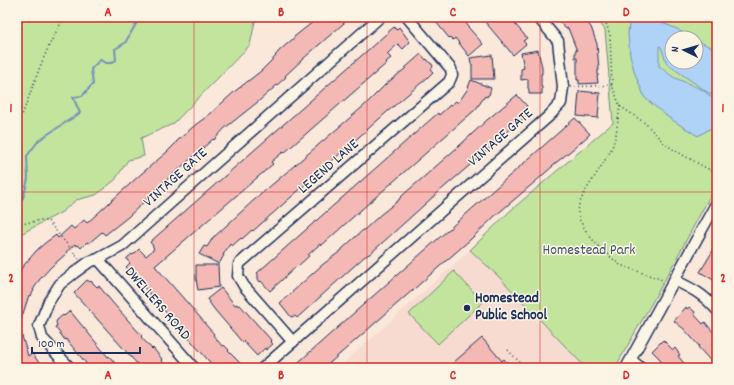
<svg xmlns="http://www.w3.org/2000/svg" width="734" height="385" viewBox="0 0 734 385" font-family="Dekko,sans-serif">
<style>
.built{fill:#f8dbd0}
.green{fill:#c3e49d;stroke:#6f8a7e;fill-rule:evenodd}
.water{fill:#afd3f7;stroke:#7491ba}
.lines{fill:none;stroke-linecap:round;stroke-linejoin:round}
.stream{stroke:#7491ba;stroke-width:2}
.building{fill:#f4b9b5;stroke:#1b2f5e}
.minor-casing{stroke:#1b2f5e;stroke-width:13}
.path{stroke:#1b2f5e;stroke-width:1.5;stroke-dasharray:1 3;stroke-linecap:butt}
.minor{stroke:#fcf5e5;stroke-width:10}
.grid{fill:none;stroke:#d62828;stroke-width:1;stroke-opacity:0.55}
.poi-dot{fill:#1b2f5e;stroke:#fcf5e5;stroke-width:1.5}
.labels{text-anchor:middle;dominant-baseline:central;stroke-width:3;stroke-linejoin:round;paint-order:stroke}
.street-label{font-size:15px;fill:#1b2f5e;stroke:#fcf5e5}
.park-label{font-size:15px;fill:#3d536b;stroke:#fcf5e5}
.poi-label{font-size:15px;font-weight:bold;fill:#1b2f5e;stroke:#fcf5e5;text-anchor:start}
.neatline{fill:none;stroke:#d62828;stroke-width:1.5}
.grid-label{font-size:13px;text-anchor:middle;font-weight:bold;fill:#d62828}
</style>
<rect width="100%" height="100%" fill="#fae9db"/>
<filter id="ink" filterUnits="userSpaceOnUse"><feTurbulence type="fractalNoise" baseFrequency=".025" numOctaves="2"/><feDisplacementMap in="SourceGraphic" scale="8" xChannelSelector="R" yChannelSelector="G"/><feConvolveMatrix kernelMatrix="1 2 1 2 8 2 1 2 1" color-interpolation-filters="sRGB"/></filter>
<g filter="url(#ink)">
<path class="built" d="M470 250 498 276 586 368H338Z"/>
<path class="green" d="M17 17H256L250 45 173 124 141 138 144 156 128 160 115 180 96 195 76 200 62 212 17 236Z
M595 17H709L717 22V183L667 276 615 368H586L498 276 470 250 510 211 613 123 605 30ZM672 38H696V62H672Z
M454 271 483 302 438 344 409 314Z"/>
<path class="water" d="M629 17H648L677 29 691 38H672V62H696V40L717 50V93L710 94 667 64 661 47 659 46V66L673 77 703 90 717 102 716 125 698 136 669 118 645 98 635 74 630 55 628 34 629 23Z"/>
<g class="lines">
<path class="stream" d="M17 205 23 198 28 179 27 156 39 140 80 113 73 97 82 96 93 84 91 69 100 60 106 63H112L116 60 115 49 125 43 140 17"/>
</g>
<path class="building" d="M319 17H351L304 58 285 76 286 77 259 101 225 128 214 140 213 139 186 163 146 198 147 199 128 217 105 235 102 232 89 243 87 242 81 248 78 245 76 246 75 244 66 252 67 253 51 267 40 279 33 290H34L31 296 29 295 19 326 28 356 32 353 40 364 35 368H17V275L24 265 37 250 45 243 56 235 58 238 71 226 74 229 84 220 87 223 141 174 167 152 176 143V142L194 126 210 114 234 92 261 71 276 56H275L279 51 294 38V37Z
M432 17H461L469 27H468L483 44 469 56 455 38 453 40 450 37 449 38Z
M481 17H509L527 38 523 41 526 44 513 55Z
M555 17H582L591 27 597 44 599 70H598V76H597L598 83 579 84V80H577V58H575V51H577L568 28 566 29Z
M394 27 396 30 399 27 410 42 403 49 398 44 387 54 391 58 386 62 387 63 284 153 283 152 271 162 273 164 155 266 205 323V324L214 334 213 335 222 346 224 345 229 350 228 351 245 368H215L126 267 130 263 127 260V258L132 254 133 255 139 249 146 256 154 249 153 247V246L150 242Z
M538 50 542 67V74H541V87H542V94H529V90L528 88V79L521 80V69L524 68 521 53Z
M421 54 426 60 427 59 430 63 432 64 433 66 431 70 433 72 427 78 387 112 253 231 252 230 242 239 241 238 232 246 230 244 223 255H224L219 264 199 254 204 246 207 247 214 236H215L253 201 366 104 386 84 406 68H405Z
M492 55 494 79H472V64H471L470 58Z
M471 80 491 88 489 95H488L487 97 485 96 476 109 353 217 321 246 320 244 308 255 309 256 297 267V266L270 291 261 281 260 282 258 279V274L257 273 438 113 439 115 450 105V106L456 101 458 103 467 90Z
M579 91 600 93 598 118 577 116Z
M517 95 527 106 526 107 527 108 525 110 529 114 506 133 505 132 497 140 498 141 434 196 371 253 364 257 297 318 295 316 291 317 280 303 322 265 342 250V249L363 230H364L380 215 399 200V199L404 194 426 175 459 146 487 120Z
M575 118 590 134 579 144 552 166H553L536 181 495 216 471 239 324 368H292L355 312Z
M717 244V282L700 272Z
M196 265H218L219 287 198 290 196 279Z
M87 280 90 282 91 281 97 287 99 286 112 302 142 336 141 337 152 349 153 348 157 353 162 359 161 360 168 368H145L141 364 139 366 74 293Z
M221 288 235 305 237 304 238 306 240 305 271 340 270 341 273 344 266 350 265 348 257 356 243 341 242 342 214 309 207 299Z
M686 307 687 309 689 307 695 312 694 314 703 324 705 322 717 337V368L698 347 699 346 684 329 674 321Z
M70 311 108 357 109 356 119 368H90L66 339 65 340 55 327 57 326 56 322 57 320 63 315 64 316Z
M482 338 502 361 504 359 512 368H447Z
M663 340 673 350 675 348 680 355 678 356 688 368H666L660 360V359L652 351Z"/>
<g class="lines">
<defs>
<path id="minor" d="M98 259 194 368
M674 280C693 289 703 294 717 310
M293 342 244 286 238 276 239 264 449 82 452 75 451 69 407 17
M631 360 641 368
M70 368 42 338 39 326 49 301 60 284 74 273 89 262 98 259 122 246 380 17
M263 368 549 116 561 103 563 87 558 41 538 17
M626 368 717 202"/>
</defs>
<use href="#minor" class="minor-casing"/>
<path class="path" d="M602 17 606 23 610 35 612 85
M571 87 612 85 620 106 645 123 664 143 674 150 717 174
M620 106 616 134 613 145 609 154 586 190 579 204 578 213 580 221 588 234 599 247 620 265 660 279 664 281
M17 120 22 115C35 82 45 47 65 17
M17 225 41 220 48 221 79 259
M508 350 525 368"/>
<use href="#minor" class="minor"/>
</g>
</g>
<path class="grid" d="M194 17V368M367 17V368M540 17V368M17 192H717"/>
<circle class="poi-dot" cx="467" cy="308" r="4"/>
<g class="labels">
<g class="street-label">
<text transform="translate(501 138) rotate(-41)">VINTAGE GATE</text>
<text transform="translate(329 167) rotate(-41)">LEGEND LANE</text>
<text transform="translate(176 178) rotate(-42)">VINTAGE GATE</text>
<text transform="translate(157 304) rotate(49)">DWELLERS ROAD</text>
</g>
<g class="park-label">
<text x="589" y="251">Homestead Park</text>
</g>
<g class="poi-label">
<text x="475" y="299">Homestead<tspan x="475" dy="17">Public School</tspan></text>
</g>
</g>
<rect width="734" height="385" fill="none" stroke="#fcf5e5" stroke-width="44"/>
<g transform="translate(684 50) rotate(275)"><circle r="19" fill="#fcf5e5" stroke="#a2a6af"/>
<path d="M0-3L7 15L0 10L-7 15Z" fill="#1b2f5e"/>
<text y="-6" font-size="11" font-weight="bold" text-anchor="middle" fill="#1b2f5e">N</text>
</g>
<path d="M32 347v6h108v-6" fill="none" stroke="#1b2f5e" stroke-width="2"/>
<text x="38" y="347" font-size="12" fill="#1b2f5e" stroke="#fcf5e5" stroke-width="3" paint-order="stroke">100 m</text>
<rect x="22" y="22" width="690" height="341" class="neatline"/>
<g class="grid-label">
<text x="108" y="16">A</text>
<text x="281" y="16">B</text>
<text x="453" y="16">C</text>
<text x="626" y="16">D</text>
<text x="11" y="112">1</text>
<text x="723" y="112">1</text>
<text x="11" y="282">2</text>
<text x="723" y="282">2</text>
<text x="108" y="379">A</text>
<text x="281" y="379">B</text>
<text x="453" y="379">C</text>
<text x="626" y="379">D</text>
</g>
</svg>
